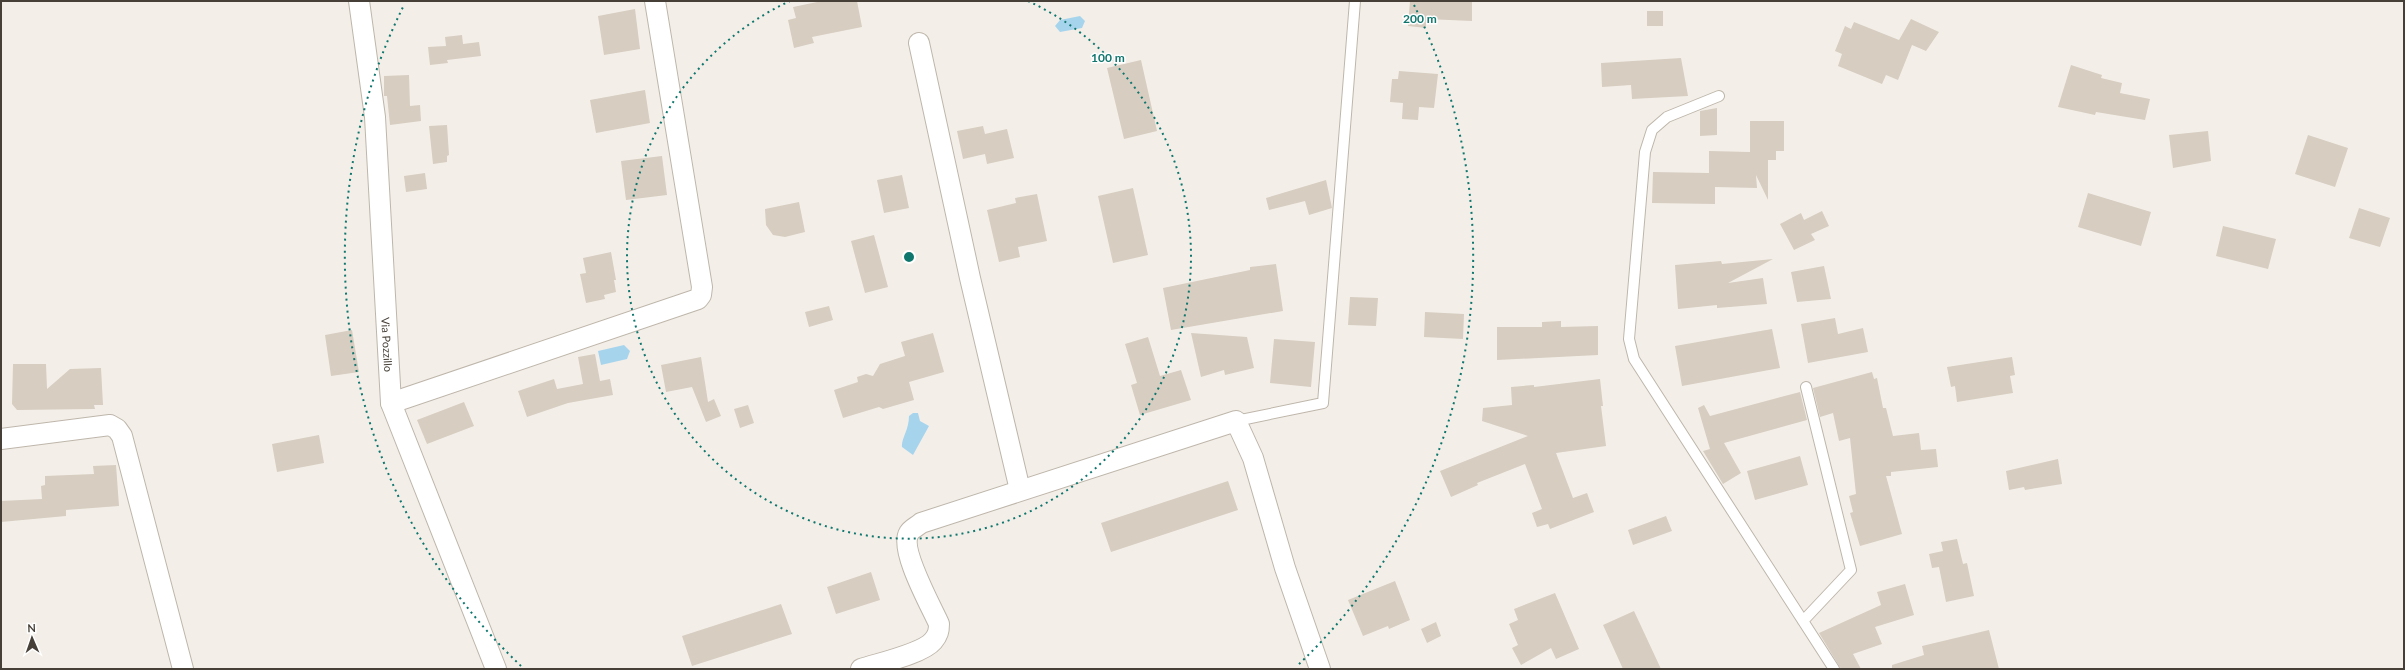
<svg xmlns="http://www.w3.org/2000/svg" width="2405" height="670" viewBox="0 0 2405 670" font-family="Lato,sans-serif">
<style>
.water{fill:#a7d4ed}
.building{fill:#d7cdc1}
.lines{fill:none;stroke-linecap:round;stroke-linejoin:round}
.service-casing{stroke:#beb6ab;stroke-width:12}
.minor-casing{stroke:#beb6ab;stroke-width:22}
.service{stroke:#fff;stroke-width:10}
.minor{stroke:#fff;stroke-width:20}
.ring{fill:none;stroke:#0f766e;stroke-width:2;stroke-dasharray:2 4}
.labels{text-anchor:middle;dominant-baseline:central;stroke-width:3;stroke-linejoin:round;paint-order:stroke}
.street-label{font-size:11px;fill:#463f37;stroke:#fff}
.centre{fill:#0f766e;stroke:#fff;stroke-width:2}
.ring-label{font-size:12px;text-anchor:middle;font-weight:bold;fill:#0f766e;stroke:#fff;stroke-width:3;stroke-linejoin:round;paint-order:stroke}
</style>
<rect width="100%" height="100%" fill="#f3efe8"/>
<path class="water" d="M1080 16 1085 21 1082 28 1060 32 1055 26 1060 20Z
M624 345 630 351 627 359 601 365 598 351Z
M913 413H918L920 421 929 426 913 455 902 447C901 439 909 430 909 416Z"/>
<path class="building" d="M822 1H857L862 27 812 37 814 43 794 48 788 20 796 18 793 7Z
M1410 1H1472V21L1426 19V28L1408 26Z
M635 9 640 49 604 55 598 16Z
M1647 11H1663V26H1647Z
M1911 19 1939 32 1926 51 1912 45 1898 80 1886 75 1882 84 1838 66 1842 54 1835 51 1845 26 1851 29 1854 22 1899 40Z
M462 35 463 44 479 42 481 56 447 60 448 63 430 65 428 47 446 46 445 37Z
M1681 58 1688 96 1632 99 1631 85 1602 87 1601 63Z
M1141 60 1157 131 1124 139 1107 68Z
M2071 65 2102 75 2101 78 2122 83 2120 93 2150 99 2145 120 2096 112 2095 115 2058 107Z
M1399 71 1438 74 1434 108 1419 107 1418 120 1402 119 1403 103 1390 102 1392 79H1398Z
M409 75 410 106 420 105 421 121 390 125 387 96H384V76Z
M645 90 650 123 596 133 590 100Z
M1717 108V135L1700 136V111Z
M1750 121H1784V151H1776V160H1768V200L1756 175 1757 188 1715 187V204L1652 203 1653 172 1709 173V151L1750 152Z
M447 125 449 155 447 156V162L433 164 429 126Z
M983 126 985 134 1007 129 1014 158 987 164 985 154 963 159 957 131Z
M2208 131 2211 161 2173 168 2169 135Z
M2308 135 2348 148 2335 187 2295 174Z
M662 156 667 195 626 200 621 161Z
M425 173 427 189 406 192 404 176Z
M902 175 909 208 884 213 877 180Z
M1326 180 1332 208 1309 215 1305 201 1269 210 1266 198Z
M1133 188 1148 255 1113 263 1098 196Z
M2088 193 2151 212 2141 246 2078 227Z
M1037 194 1047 241 1018 247 1020 257 999 262 987 210 1016 203 1015 198Z
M799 202 805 232 785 237 773 235 766 225 765 209Z
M2359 208 2390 218 2380 247 2349 238Z
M1822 211 1829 226 1811 234 1815 240 1794 250 1780 224 1801 213 1804 220Z
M2223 226 2276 239 2268 269 2216 256Z
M874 235 888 287 865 293 851 241Z
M611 252 616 280H614L616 292 604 295 605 299 586 303 580 274 586 273 583 258Z
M1773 259 1728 283 1763 278 1767 304 1717 308V305L1678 309 1675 265 1721 261 1722 264Z
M1276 264 1283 311 1171 330 1163 288 1250 270V267Z
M1824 266 1831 299 1797 302 1791 272Z
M1350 297 1378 298 1376 326 1348 325Z
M829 306 833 320 809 327 805 312Z
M1425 312 1464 314 1463 339 1424 337Z
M1835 318 1838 334 1863 328 1868 352 1808 363 1801 324Z
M1561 321V327L1598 326V355L1497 360V327H1542V322Z
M1772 329 1780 368 1682 386 1675 346Z
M352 330 359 372 331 376 325 335Z
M933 333 944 372 909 382 914 400 883 409 879 407 843 418 834 390 858 382 857 377 866 374 873 376 880 364 905 356 901 342Z
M1191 333 1247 337 1254 368 1225 375 1224 370 1201 377Z
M1148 337 1160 376 1181 370 1191 400 1140 415 1131 385 1137 383 1125 344Z
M1274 339 1315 342 1311 387 1270 383Z
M595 354 600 381 610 379 613 395 568 403 527 417 518 391 554 379 557 389 583 384 578 357Z
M701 357 708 402 714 399 721 416 706 422 692 387 666 392 661 365Z
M2012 357 2015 375 2010 376 2013 393 1957 402 1955 386 1951 387 1947 367Z
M13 364H46L47 389 70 369 101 368 103 405H94L95 409 17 410 12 404Z
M1872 372 1874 379 1877 378 1883 408H1886L1893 436 1919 433 1921 450 1936 449 1938 467 1891 472V476H1886L1902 534 1860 546 1850 513 1853 512 1849 496 1856 494 1850 438 1839 441 1833 413 1820 417 1813 388Z
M1600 379 1603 406H1601L1606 446 1556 453 1573 498 1587 493 1594 512 1550 529 1548 524 1537 527 1532 513 1542 509 1525 464 1477 483 1478 485 1451 497 1440 471 1528 436 1482 421 1483 408 1512 405 1511 387 1534 385V387Z
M1800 392 1807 420 1724 443 1741 473 1723 484 1703 451 1710 449 1698 408 1704 405 1710 416Z
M464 402 474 426 427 444 417 420Z
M748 405 754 423 740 428 734 409Z
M319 435 324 463 277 472 272 444Z
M1800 456 1808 485 1755 500 1747 471Z
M2058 459 2062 484 2025 490 2024 487 2009 490 2006 471Z
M116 465 119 506 66 510V516L1 522V501L42 499 41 486 45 485V476L94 474 93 466Z
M1228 481 1238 510 1111 552 1101 523Z
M1666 516 1672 531 1633 545 1628 530Z
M1957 539 1963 564 1967 563 1974 596 1946 602 1939 567 1932 568 1929 554 1943 551 1941 542Z
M871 572 880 600 836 614 827 587Z
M1395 581 1410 620 1389 629 1388 626 1363 636 1348 600Z
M1905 584 1914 615 1875 627 1882 644 1853 654 1861 669H1841L1819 633 1881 605 1877 592Z
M1555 593 1579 649 1556 659 1551 648 1521 665 1512 648 1518 645 1509 624 1518 620 1514 609Z
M781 604 792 634 692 666 682 636Z
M1634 611 1661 669H1623L1603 625Z
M1436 622 1441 636 1427 643 1421 629Z
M1989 630 1999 669H1892V665L1924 655 1922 646Z"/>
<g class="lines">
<defs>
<path id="service" d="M1719 96 1667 117 1652 130 1645 152 1629 339 1634 359 1834 669
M1236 421 1323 403 1355 1
M1803 621 1851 570 1806 387"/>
<g id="minor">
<path id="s1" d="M359 1 375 117 391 403 496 669"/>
<path d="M919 43 970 278 1020 490"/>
<path d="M391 403 698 299 701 295 702 287 655 1"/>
<path d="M1 439 110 425 117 429 122 436 183 669"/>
<path d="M861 669C879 663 922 654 933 641 938 635 939 631 939 624 931 606 899 549 909 533 911 529 918 526 921 523L1236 421 1253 458 1285 568 1320 669"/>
</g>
</defs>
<use href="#service" class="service-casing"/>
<use href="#minor" class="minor-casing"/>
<use href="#service" class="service"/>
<use href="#minor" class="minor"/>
</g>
<g class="ring">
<path d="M1028 1A282 282 0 1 1 790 1"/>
<path d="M521 666A564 564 0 0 1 404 5M1414 5A564 564 0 0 1 1297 666"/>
</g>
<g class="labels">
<g class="street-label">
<text stroke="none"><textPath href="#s1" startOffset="345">Via Pozzillo</textPath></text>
</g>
</g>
<circle cx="909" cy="257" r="6" class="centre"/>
<g class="ring-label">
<text x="1420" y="23">200 m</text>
<text x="1108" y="62">100 m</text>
</g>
<rect width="2405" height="670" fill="none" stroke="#463f37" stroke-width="4"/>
<g transform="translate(32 638) rotate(358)" stroke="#ffffff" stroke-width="3" paint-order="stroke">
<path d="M0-3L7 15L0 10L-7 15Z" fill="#463f37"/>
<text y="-6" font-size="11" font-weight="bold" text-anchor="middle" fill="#463f37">N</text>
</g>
</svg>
